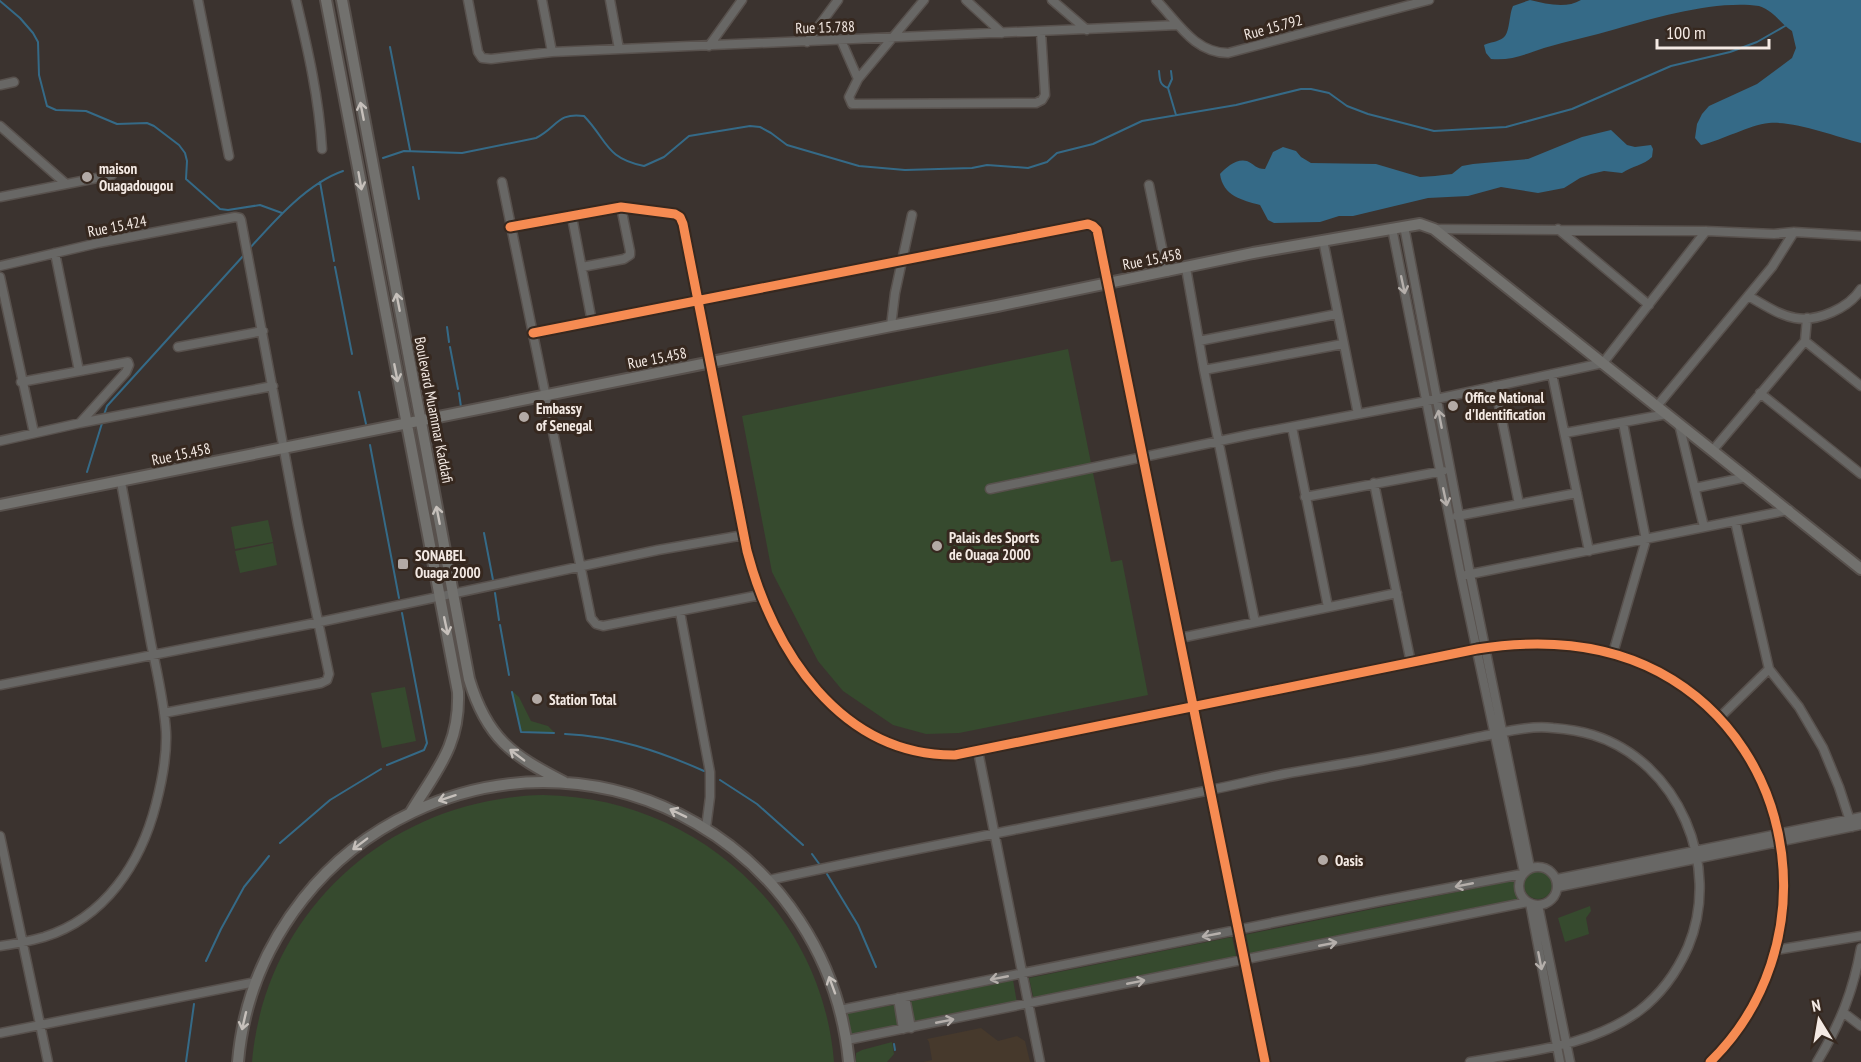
<svg xmlns="http://www.w3.org/2000/svg" width="1861" height="1062" viewBox="0 0 1861 1062" font-family="'PT Sans Narrow',sans-serif">
<style>
.commercial{fill:#46392c}
.green{fill:#364a2e}
.water{fill:#356a87}
.lines{fill:none;stroke-linecap:round;stroke-linejoin:round}
.stream{stroke:#356a87;stroke-width:2}
.minor-casing{stroke:#58514d;stroke-width:11}
.major-casing{stroke:#58514d;stroke-width:14}
.minor{stroke:#686765;stroke-width:8}
.major{stroke:#72716e;stroke-width:10}
.cycleway-casing{stroke:#36281f;stroke-width:13}
.cycleway{stroke:#f68b52;stroke-width:9}
.oneway{stroke:#c6c0bb}
.oneway2{stroke:#b5afab}
.poi-dot{fill:#b3aaa5;stroke:#36281f;stroke-width:2}
.labels{text-anchor:middle;dominant-baseline:central;stroke-width:6;stroke-linejoin:round;paint-order:stroke}
.street-label{font-size:15px;fill:#f4eae4;stroke:#36281f}
.poi-label{font-size:15px;font-weight:bold;fill:#f4eae4;stroke:#36281f;text-anchor:start}
</style>
<rect width="100%" height="100%" fill="#3b332f"/>
<path class="commercial" d="M981 1028 998 1041 1017 1036 1025 1041 1030 1062H923L932 1060 929 1042 927 1039Z"/>
<path class="green" d="M1068 349 1111 562 1122 560 1148 695 959 733 926 734 893 725 843 691 818 661 772 572 742 416Z
M268 520 273 542 235 549 231 527Z
M273 543 277 565 240 573 235 551Z
M405 687 416 741 382 748 371 693Z
M512 691 519 697 531 721 548 726 555 733 521 731Z
M543 795C694 797 822 910 834 1062H252C265 909 392 798 543 795Z
M1524 885a14 14 0 1 1 28 0a14 14 0 1 1-28 0Z
M1511 881H1514L1519 903 1248 958 1244 935Z
M1590 906 1591 911 1586 918 1589 934 1565 942 1558 918Z
M1232 937 1237 959 1034 1000 1029 978Z
M1013 980 1017 1003 913 1024 908 1002Z
M894 1005 899 1028 851 1037 847 1013Z
M892 1042 894 1054 887 1062H856V1053L862 1050Z"/>
<path class="water" d="M1530 0C1547 4 1566 9 1581 0H1861V143C1834 136 1796 121 1769 123 1749 125 1723 140 1701 145L1695 138 1697 124 1702 114 1709 106 1757 84 1792 58 1796 48 1792 31C1780 23 1774 11 1759 6 1717 0 1657 17 1616 29 1592 36 1568 41 1544 48 1526 54 1511 61 1491 59L1486 53 1484 45C1490 42 1498 42 1503 38 1510 34 1509 14 1513 6Z
M1611 130 1627 145 1635 147 1651 145 1653 149 1652 157C1644 165 1632 166 1622 173L1604 171 1591 174 1580 178 1564 188 1538 193 1501 187 1468 196 1428 198 1353 216H1339L1320 222 1274 223 1268 220 1260 205C1242 200 1223 196 1220 174 1226 167 1237 158 1247 161 1254 164 1256 169 1265 169L1273 152 1283 147 1296 151 1301 157 1311 163 1376 164 1420 177 1435 176 1452 174 1462 166 1473 164 1528 159 1582 137Z"/>
<g class="lines">
<path class="stream" d="M0 1 20 18 33 33 38 42 39 75 47 106 56 110 86 111 117 124 147 123 154 126 179 145 185 153 187 161 186 179 220 209 228 210 260 205 282 213
M390 47 410 150
M1159 71C1160 79 1159 85 1168 88L1176 115
M1168 88 1172 79 1171 71
M383 158 404 151 462 153 536 138C557 128 557 112 584 116 608 141 605 158 644 166L664 157 689 136 750 126 760 127 771 133 787 145 859 166 905 170 972 168 987 165 1028 168 1047 162 1057 153 1093 144 1142 121 1236 105 1301 89H1311L1329 93 1347 106 1368 114 1434 131 1506 127 1572 109 1671 66 1730 52 1757 42 1785 26
M413 167 419 199
M320 182 334 261
M250 248C275 220 308 183 343 171
M335 267 352 354
M447 327 449 342
M450 347 458 389
M359 392 366 424
M459 393 461 407
M104 415 107 406 244 255
M370 445 399 598
M87 472 103 420
M484 533 493 580
M495 593 499 620
M500 625 509 675
M512 692 521 732 554 733
M565 734C614 736 659 751 704 771
M387 765 424 750 427 743 402 613
M720 780 757 804 803 845
M280 843 330 800 381 769
M812 854 820 865
M827 874 858 925 876 967
M206 961 221 929 244 887 269 856
M894 1044 895 1050
M186 1062 194 1004"/>
<defs>
<path id="minor" d="M198 0 229 156
M296 0C308 50 319 98 322 149
M468 0 478 52 482 58 491 59 552 52 1177 25
M542 0 552 52
M610 0 619 49
M924 0 858 79 849 97 852 104 1036 103 1042 100 1045 95 1041 32
M966 0 1002 33
M1052 0 1087 30
M1156 0C1177 21 1194 53 1228 53L1429 0
M841 40 858 79
M807 42 838 0
M709 46 742 0
M0 85 14 82
M0 126 65 183
M502 182 591 618 596 624 603 626 760 595
M1149 185 1167 272
M0 197 112 175
M572 217 592 322
M1404 226 1470 574 1530 868
M510 227 621 207 675 214 680 217 683 224 747 551C773 650 840 756 955 755L1477 649C1540 639 1602 642 1659 672 1803 749 1825 950 1710 1062
M1392 228 1461 576 1524 872
M1434 229 1706 231 1774 234 1794 232 1861 236
M1558 229 1649 305
M1323 240 1358 414
M55 253 79 371
M0 266 98 243 235 217 240 218 241 220 298 525 329 674 327 680 321 683 164 713
M582 267 624 259 630 255V251L621 207
M1186 268 1204 370 1255 622
M0 277 34 433
M1748 296C1763 304 1778 315 1795 318 1818 322 1849 308 1861 289
M891 326 895 293 912 215
M533 333 1088 224 1093 226 1097 230 1265 1062
M1199 341 1337 314
M1805 341 1861 386
M178 347 263 331
M1204 370 1343 344
M1552 374 1589 551
M21 382 128 362 129 365 126 372 80 423
M1495 386 1519 504
M1760 393 1861 474
M1657 406 1772 267 1794 232
M1679 424 1704 527
M1292 427 1328 607
M1565 433 1667 414
M0 441 80 423 273 386
M1713 450 1805 341 1807 318
M1374 483 1411 663
M1695 488 1747 477
M990 489 1253 434 1427 401 1603 363 1706 231
M1305 497 1443 471
M1457 516 1577 493
M1735 521 1769 669 1799 707 1823 748 1839 787 1852 827
M1466 575 1789 510
M680 612 710 772V797L706 828
M1180 638 1397 593
M1613 653 1646 540 1623 423
M0 685 320 622 658 550 744 535
M1719 718 1769 669
M978 751 1040 1062
M0 836 48 1062
M1519 886a19 19 0 1 1 38 0a19 19 0 1 1-38 0Z
M1557 879 1861 817
M769 880C916 848 1063 821 1210 790 1235 785 1259 779 1284 774 1311 769 1338 765 1365 760 1403 753 1440 745 1478 737 1502 733 1528 725 1553 728 1566 729 1580 731 1593 735 1679 762 1722 866 1688 947 1677 972 1660 995 1639 1011 1590 1047 1528 1051 1470 1062
M1558 887 1861 825
M1530 903 1560 1062
M1538 905 1570 1062
M0 946C15 944 30 941 44 937 105 918 141 863 156 804 162 781 167 756 166 732 164 701 157 673 151 643 141 589 131 535 121 482
M1776 950 1861 936
M905 997 911 1028
M898 998 903 1029
M840 1010 1380 901 1522 874
M1844 1013 1861 1026
M0 1033 256 982
M847 1040 1528 902
M1817 1062C1840 1024 1853 992 1861 948"/>
<path id="major" d="M326 0 458 692C460 746 437 769 411 812
M342 0 469 679C487 739 512 755 564 782
M0 505 891 326 997 306 1253 253 1420 224 1434 229 1861 569
M238 1062C243 1002 266 946 303 899 332 862 371 832 413 812 607 720 829 851 849 1062"/>
</defs>
<use href="#minor" class="minor-casing"/>
<use href="#major" class="major-casing"/>
<use href="#minor" class="minor"/>
<use href="#major" class="major"/>
<defs>
<path id="cycleway" d="M510 227 621 207 675 214 680 217 683 224 747 551C773 650 840 756 955 755L1477 649C1540 639 1602 642 1659 672 1803 749 1825 950 1710 1062
M533 333 1088 224 1093 226 1097 230 1265 1062"/>
</defs>
<use href="#cycleway" class="cycleway-casing"/>
<use href="#cycleway" class="cycleway"/>
</g>
<defs><path id="oneway-shaft" d="M-6 0H5M1.5-3L5.5 0L1.5 3" fill="none" stroke-width="1.6" stroke-linecap="round" stroke-linejoin="round" transform="scale(1.5)"/></defs>
<g class="oneway">
<use href="#oneway-shaft" transform="translate(362 111) rotate(-101)"/>
<use href="#oneway-shaft" transform="translate(360 181) rotate(80)"/>
<use href="#oneway-shaft" transform="translate(398 302) rotate(-101)"/>
<use href="#oneway-shaft" transform="translate(396 373) rotate(79)"/>
<use href="#oneway-shaft" transform="translate(438 515) rotate(-101)"/>
<use href="#oneway-shaft" transform="translate(446 626) rotate(78)"/>
<use href="#oneway-shaft" transform="translate(517 755) rotate(-143)"/>
<use href="#oneway-shaft" transform="translate(447 798) rotate(162)"/>
<use href="#oneway-shaft" transform="translate(678 813) rotate(-154)"/>
<use href="#oneway-shaft" transform="translate(360 844) rotate(143)"/>
<use href="#oneway-shaft" transform="translate(832 985) rotate(-110)"/>
<use href="#oneway-shaft" transform="translate(244 1021) rotate(103)"/>
</g>
<g class="oneway2">
<use href="#oneway-shaft" transform="translate(1403 285) rotate(78)"/>
<use href="#oneway-shaft" transform="translate(1440 419) rotate(-101)"/>
<use href="#oneway-shaft" transform="translate(1445 497) rotate(78)"/>
<use href="#oneway-shaft" transform="translate(1464 885) rotate(169)"/>
<use href="#oneway-shaft" transform="translate(1211 935) rotate(169)"/>
<use href="#oneway-shaft" transform="translate(1328 944) rotate(-11)"/>
<use href="#oneway-shaft" transform="translate(1540 961) rotate(79)"/>
<use href="#oneway-shaft" transform="translate(999 978) rotate(169)"/>
<use href="#oneway-shaft" transform="translate(1136 982) rotate(-11)"/>
<use href="#oneway-shaft" transform="translate(945 1021) rotate(-11)"/>
</g>
<g class="poi-dot">
<circle cx="87" cy="177" r="6"/>
<circle cx="1453" cy="406" r="6"/>
<circle cx="524" cy="417" r="6"/>
<circle cx="937" cy="546" r="6"/>
<rect x="397" y="558" width="12" height="12" rx="3"/>
<circle cx="537" cy="699" r="6"/>
<circle cx="1323" cy="860" r="6"/>
</g>
<g class="labels">
<g class="street-label">
<text transform="translate(825 27) rotate(-2)">Rue 15.788</text>
<text transform="translate(1273 27) rotate(-15)">Rue 15.792</text>
<text transform="translate(117 226) rotate(-11)">Rue 15.424</text>
<text transform="translate(1152 259) rotate(-11)">Rue 15.458</text>
<text transform="translate(657 358) rotate(-11)">Rue 15.458</text>
<text transform="translate(434 410) rotate(79)">Boulevard Muammar Kaddafi</text>
<text transform="translate(181 454) rotate(-12)">Rue 15.458</text>
</g>
<g class="poi-label">
<text x="99" y="168">maison<tspan x="99" dy="17">Ouagadougou</tspan></text>
<text x="1465" y="397">Office National<tspan x="1465" dy="17">d'Identification</tspan></text>
<text x="536" y="408">Embassy<tspan x="536" dy="17">of Senegal</tspan></text>
<text x="949" y="537">Palais des Sports<tspan x="949" dy="17">de Ouaga 2000</tspan></text>
<text x="415" y="555">SONABEL<tspan x="415" dy="17">Ouaga 2000</tspan></text>
<text x="549" y="699">Station Total</text>
<text x="1335" y="860">Oasis</text>
</g>
</g>
<g transform="translate(1819 1020) rotate(349)" stroke="#36281f" stroke-width="4.5" paint-order="stroke">
<path d="M0-4.5L10 22L0 15L-10 22Z" fill="#f4eae4"/>
<text y="-9" font-size="16" font-weight="bold" text-anchor="middle" fill="#f4eae4">N</text>
</g>
<path d="M1657 39v9h112v-9" fill="none" stroke="#f4eae4" stroke-width="3"/>
<text x="1666" y="39" font-size="18" fill="#f4eae4" stroke="#36281f" stroke-width="4.5" paint-order="stroke">100 m</text>
</svg>
